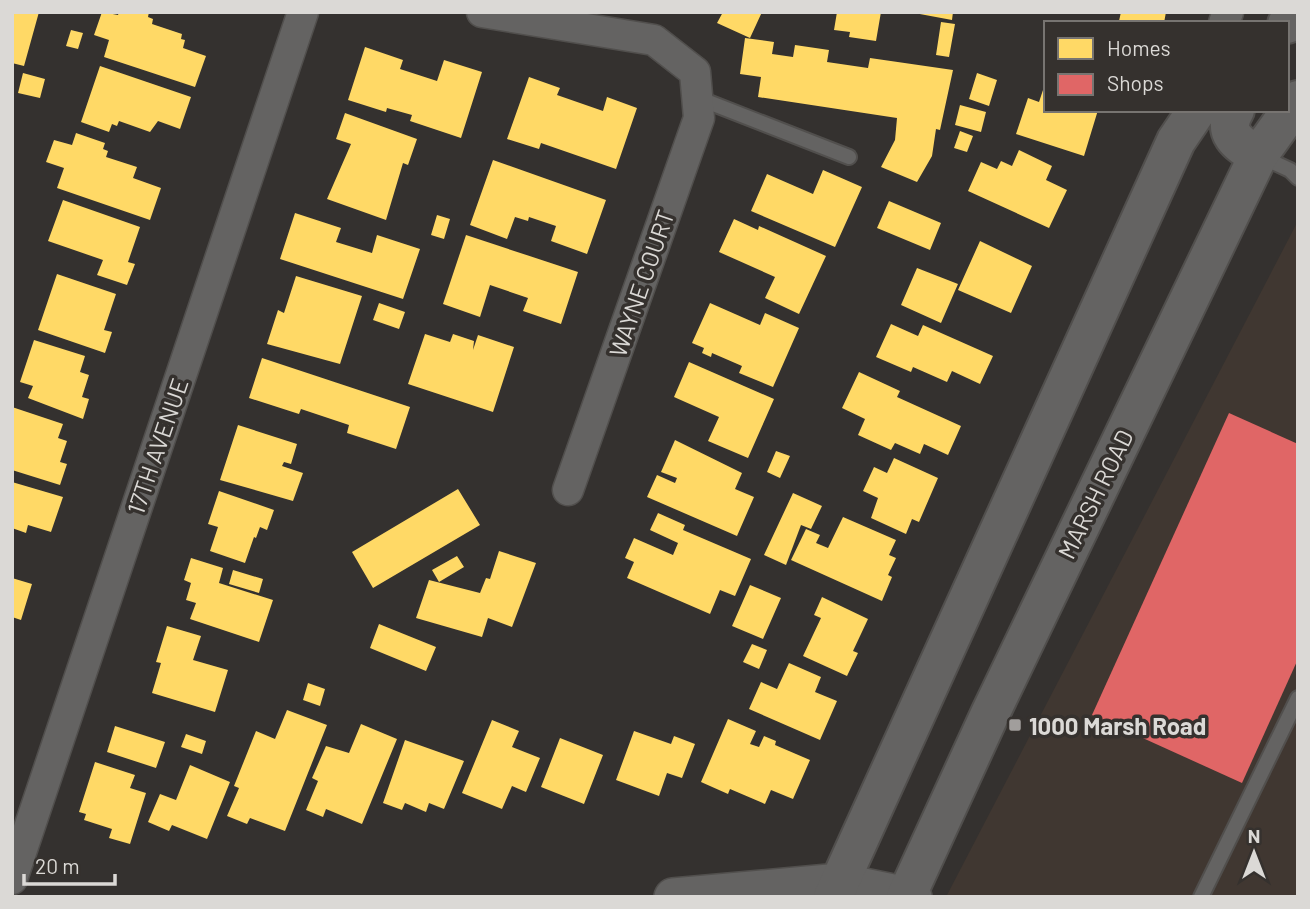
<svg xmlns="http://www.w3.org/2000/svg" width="1310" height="909" viewBox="0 0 1310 909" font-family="Barlow,sans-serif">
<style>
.built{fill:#403731}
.homes{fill:#ffd966}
.shops{fill:#e06666}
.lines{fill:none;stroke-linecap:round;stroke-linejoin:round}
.service-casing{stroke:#514f4d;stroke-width:18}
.minor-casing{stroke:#514f4d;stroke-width:33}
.tertiary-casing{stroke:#514f4d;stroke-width:40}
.secondary-casing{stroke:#514f4d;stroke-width:42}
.service{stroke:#646362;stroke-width:14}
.minor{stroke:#646362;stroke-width:30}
.tertiary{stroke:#646362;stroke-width:37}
.secondary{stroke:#646362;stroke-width:38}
.poi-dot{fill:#a19e9c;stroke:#35312e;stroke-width:2.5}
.labels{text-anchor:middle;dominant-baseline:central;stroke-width:7;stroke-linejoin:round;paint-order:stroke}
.street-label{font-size:24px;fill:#dbd9d6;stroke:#35312e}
.poi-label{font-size:24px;font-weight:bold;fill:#dbd9d6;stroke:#35312e;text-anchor:start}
</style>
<rect width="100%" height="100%" fill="#34312f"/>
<path class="built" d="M1298 221V897H946Z"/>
<path class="homes" d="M12 12H39L24 66 12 63Z
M102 12 118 15 119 12H149L148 17 153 19 152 24 182 34 181 39 185 40 183 48 206 56 195 87 104 57 109 40 94 35Z
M723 12 729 13 762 12 750 38 717 23Z
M837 12H881L876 41 849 37 850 32 834 30Z
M909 12H953L952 20Z
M1121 12H1166L1164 23H1125L1119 21Z
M941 22 955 24 949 57 936 55Z
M71 30 83 33 78 49 66 46Z
M745 38 774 42 772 54 793 57 795 45 829 50 827 62 868 68 870 58 953 70 940 130 936 129 932 156 917 182 881 167 895 140 897 118 758 97 761 77 740 74Z
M365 47 403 60 400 69 437 81 444 60 482 72 461 138 410 121 412 115 387 108 386 112 348 100Z
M100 66 191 97 180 129 158 121 150 132 119 121 117 126 112 124 109 132 81 122Z
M23 73 45 79 40 98 18 93Z
M977 73 997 80 989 106 969 99Z
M529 77 560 88 557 95 603 111 607 97 637 108 616 169 541 143 539 149 507 139Z
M1045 84 1046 110H1098L1084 156 1016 134 1028 98 1039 102Z
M960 105 986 112 981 132 955 125Z
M345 113 417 139 408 165 403 163 386 220 327 199 351 144 336 139Z
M960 131 973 136 967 152 954 148Z
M76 133 105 143 103 149 108 151 106 157 137 167 133 178 161 188 150 220 57 188 64 168 46 162 54 140 72 145Z
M1019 150 1052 166 1046 180 1067 190 1049 228 968 191 981 162 997 169 1001 161 1012 166Z
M493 160 606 200 587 254 551 241 556 226 529 217 528 221 515 217 507 239 470 225Z
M823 170 862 187 835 247 751 211 767 174 813 194Z
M63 200 140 227 128 262 135 264 127 285 97 275 103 260 48 241Z
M889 201 941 223 930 250 877 228Z
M295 213 341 228 336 242 372 253 377 235 420 249 403 299 280 259Z
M437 215 450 219 444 239 431 235Z
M734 219 758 230 759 226 826 256 799 314 765 298 775 277 719 252Z
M466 235 578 272 561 324 523 311 528 298 490 285 480 317 443 304Z
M980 241 1032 266 1011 313 958 290Z
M917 268 958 284 941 323 901 305Z
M57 274 116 294 104 330 112 332 105 353 38 330Z
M296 276 362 296 340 364 267 344 278 310 284 313Z
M379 303 405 312 399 329 373 320Z
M710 303 760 325 765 313 799 328 773 387 739 373 742 366 712 353 711 357 702 353 704 348 692 343Z
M891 324 918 336 923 325 993 356 980 384 952 371 947 382 913 367 911 372 876 357Z
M425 334 450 342 453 334 474 341 473 350 478 335 514 347 493 412 408 384Z
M34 340 85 356 80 372 89 375 82 397 89 399 83 419 28 398 33 386 20 382Z
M262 358 410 407 396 449 347 433 349 425 301 409 299 414 249 398Z
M689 362 774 399 748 458 708 441 719 417 674 397Z
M859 372 900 391 897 397 961 426 948 455 924 444 920 454 895 443 891 450 858 435 865 419 842 408Z
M12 407 63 424 58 438 67 441 60 462 67 464 60 485 12 470Z
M238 425 297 444 291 464 284 462 282 466 303 473 293 501 220 480Z
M675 440 742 473 735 489 754 497 737 536 647 497 657 475 675 483 677 478 661 472Z
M776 451 790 456 780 478 767 472Z
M894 458 938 478 919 522 912 519 906 534 871 518 878 498 863 491 874 467 887 473Z
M12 482 63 497 51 532 28 525 26 533 12 528Z
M458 489 480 525 373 588 352 552Z
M219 491 274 510 267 530 260 527 256 538 254 537 245 563 210 551 218 527 208 524Z
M793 493 822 506 811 529 801 525 786 565 764 555Z
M658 513 685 525 683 530 751 559 735 596 720 590 710 614 627 578 634 562 625 558 634 538 673 555 678 543 650 530Z
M843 517 896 540 889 555 896 558 888 575 892 577 882 601 791 560 806 529 820 535 816 543 828 548Z
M499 551 536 563 512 627 488 618 482 637 416 618 429 580 480 593 486 578 490 579Z
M457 556 464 567 439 582 432 570Z
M191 558 223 568 219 583 273 600 259 642 190 619 196 603 186 600 191 583 184 580Z
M233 570 263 579 259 593 229 584Z
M12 578 32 584 21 620 12 617Z
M750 585 781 598 763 639 732 626Z
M822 597 868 619 853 651 858 653 847 676 803 656 821 618 814 615Z
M379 624 436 647 426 671 370 648Z
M167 626 201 636 193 660 228 670 215 712 152 693 161 663 156 662Z
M752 644 767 650 759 669 743 662Z
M789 663 821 677 815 692 837 701 820 740 749 709 761 682 777 689Z
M308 683 325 689 320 706 303 700Z
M287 710 327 725 285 831 250 818 247 824 227 816 239 788 234 786 256 731 275 739Z
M728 719 756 731 750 744 759 747 764 736 776 741 775 745 810 760 793 799 771 790 765 804 730 789 728 794 701 782Z
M492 720 519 731 512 747 540 758 526 792 512 786 502 809 462 793Z
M361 724 397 739 362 824 326 809 323 817 306 810 318 781 312 778 326 746 349 753Z
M115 726 165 742 156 768 107 752Z
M634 731 671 744 674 736 695 744 682 778 667 773 659 796 616 780Z
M186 734 206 741 202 754 181 747Z
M560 738 603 755 584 804 541 787Z
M405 740 464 761 444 809 429 803 426 812 405 803 402 810 383 803Z
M95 762 135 775 130 788 146 793 130 844 109 838 112 829 84 820 86 814 79 812Z
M190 765 230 782 207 839 172 825 169 831 148 822 160 794 176 800Z"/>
<path class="shops" d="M1229 413 1298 444V659L1242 783 1092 715Z"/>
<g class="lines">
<defs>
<path id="service" d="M698 98 849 157
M1260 156 1290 170 1298 178
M1201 897 1298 698"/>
<path id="minor" d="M482 12 654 40 695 72 699 118 568 490
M1224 23 1228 12
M12 879 303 12"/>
<path id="tertiary" d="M673 897 840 882 913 897"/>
<path id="secondary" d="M1287 24 1294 12
M1235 110C1221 134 1239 144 1258 156
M833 897 1176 141 1197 110
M906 897 990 714 1258 156 1298 100"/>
</defs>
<use href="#service" class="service-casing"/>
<use href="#minor" class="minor-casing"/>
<use href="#tertiary" class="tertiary-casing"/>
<use href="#secondary" class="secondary-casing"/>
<use href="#service" class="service"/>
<use href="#minor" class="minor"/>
<use href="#tertiary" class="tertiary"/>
<use href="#secondary" class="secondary"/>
</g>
<rect class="poi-dot" x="1008" y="718" width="14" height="14" rx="3.5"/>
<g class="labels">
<g class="street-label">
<text transform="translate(641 283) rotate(-71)">WAYNE COURT</text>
<text transform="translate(157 446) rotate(-71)">17TH AVENUE</text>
<text transform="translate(1095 494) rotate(-64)">MARSH ROAD</text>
</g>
<g class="poi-label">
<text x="1029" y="725">1000 Marsh Road</text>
</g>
</g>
<rect width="1310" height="909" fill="none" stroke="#dbd9d6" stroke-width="28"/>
<rect x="1044" y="21" width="245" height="91" fill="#35312e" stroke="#777471" stroke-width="2"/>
<rect x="1058" y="38" width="35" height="21" fill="#ffd966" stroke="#777471" stroke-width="2"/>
<text x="1107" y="56" font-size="21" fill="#dbd9d6">Homes</text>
<rect x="1058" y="74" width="35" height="21" fill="#e06666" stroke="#777471" stroke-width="2"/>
<text x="1107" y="91" font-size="21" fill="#dbd9d6">Shops</text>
<g transform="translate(1254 853)" stroke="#35312e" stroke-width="5" paint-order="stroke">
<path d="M0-5L12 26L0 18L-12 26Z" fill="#dbd9d6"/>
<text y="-10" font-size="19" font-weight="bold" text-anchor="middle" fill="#dbd9d6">N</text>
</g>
<path d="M24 874v10h91v-10" fill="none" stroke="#dbd9d6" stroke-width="3.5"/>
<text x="35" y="874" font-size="21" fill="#dbd9d6" stroke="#35312e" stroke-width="5" paint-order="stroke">20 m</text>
</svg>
